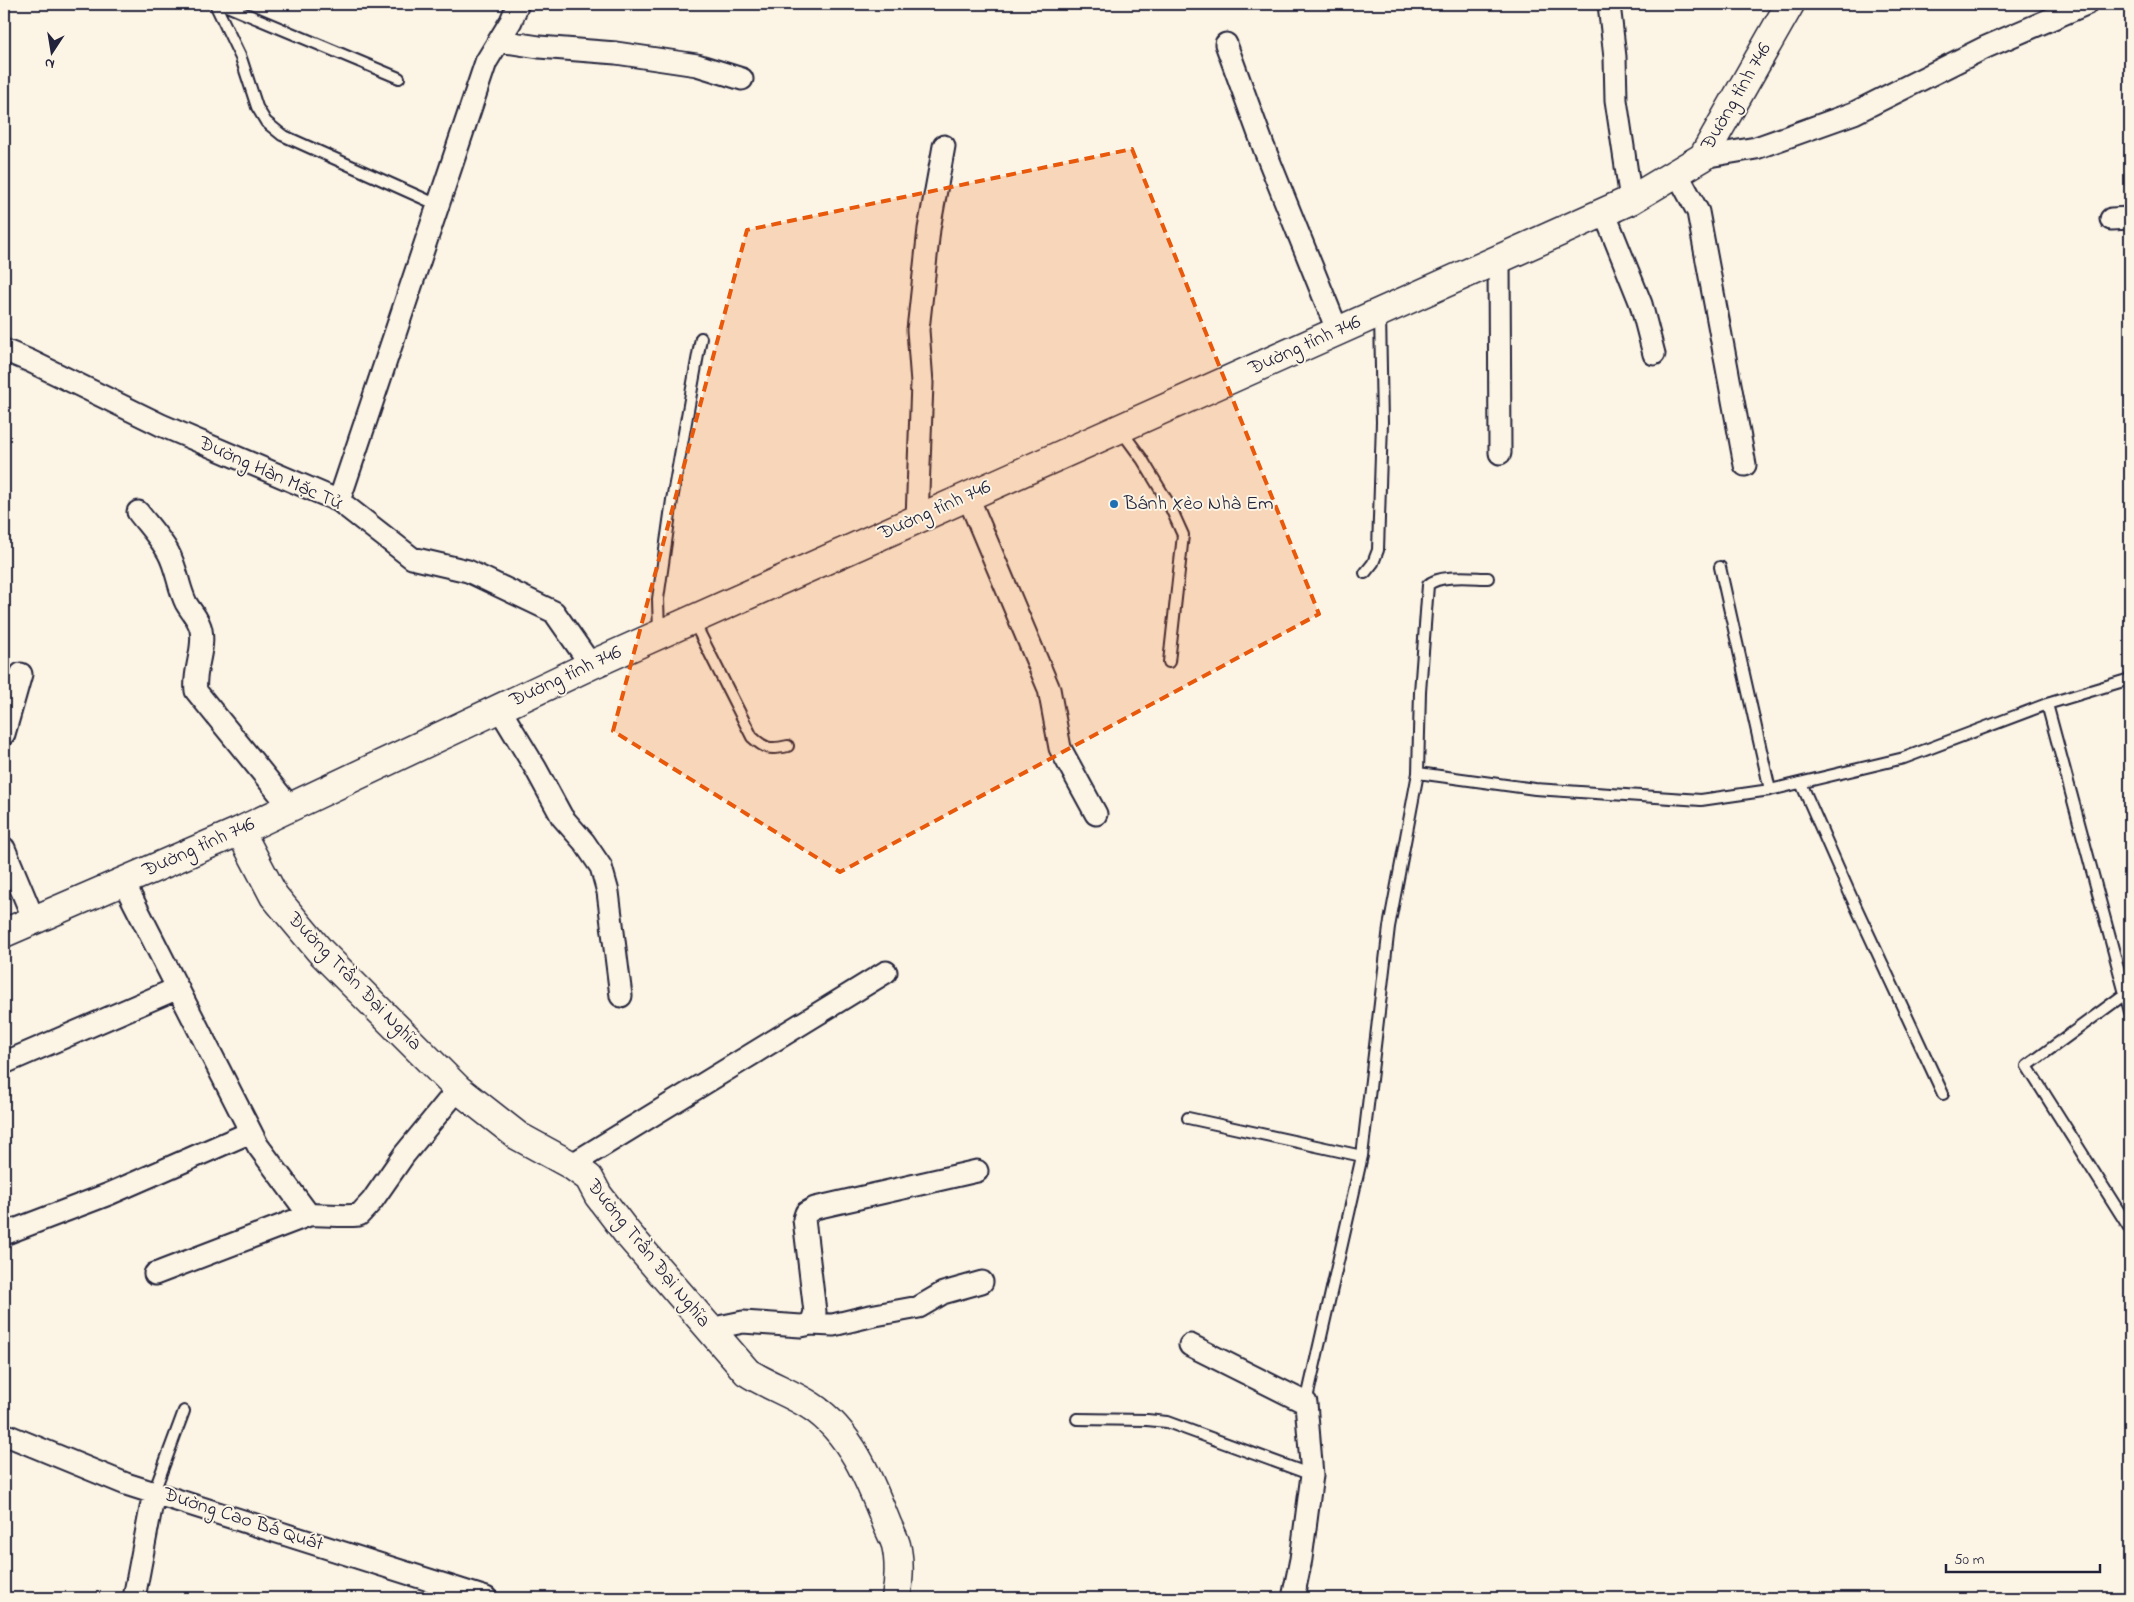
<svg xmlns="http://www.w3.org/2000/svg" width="2134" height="1602" viewBox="0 0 2134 1602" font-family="'Indie Flower',sans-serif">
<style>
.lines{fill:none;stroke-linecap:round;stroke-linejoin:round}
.lane-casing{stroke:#22223b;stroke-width:14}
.street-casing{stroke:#22223b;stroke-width:25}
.secondary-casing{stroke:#22223b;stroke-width:31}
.lane{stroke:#fcf5e5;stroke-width:10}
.street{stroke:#fcf5e5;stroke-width:21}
.secondary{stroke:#fcf5e5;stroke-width:28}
.marked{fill:#e8590c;fill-opacity:0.2;stroke:#e8590c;stroke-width:4;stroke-dasharray:10 6;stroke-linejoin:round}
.poi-dot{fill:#1f6fb2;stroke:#fcf5e5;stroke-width:2}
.labels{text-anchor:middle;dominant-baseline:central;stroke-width:4;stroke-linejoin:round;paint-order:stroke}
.street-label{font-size:20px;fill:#22223b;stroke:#fcf5e5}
.poi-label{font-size:20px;fill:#22223b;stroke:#fcf5e5;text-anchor:start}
</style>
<rect width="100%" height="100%" fill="#fcf5e5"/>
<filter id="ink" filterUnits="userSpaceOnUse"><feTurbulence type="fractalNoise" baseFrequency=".02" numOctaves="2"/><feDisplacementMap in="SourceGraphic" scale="10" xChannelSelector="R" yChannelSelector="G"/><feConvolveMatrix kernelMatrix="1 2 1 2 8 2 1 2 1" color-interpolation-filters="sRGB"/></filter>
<g filter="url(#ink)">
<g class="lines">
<defs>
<path id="lane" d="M215 4 241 58 257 107 266 122 282 135 438 205
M222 4 399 78
M1120 429 1142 459 1169 504 1183 535 1169 662
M1720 567 1770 790
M1365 573 1373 563 1378 550 1382 422 1380 315
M693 620 752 737C765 749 770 750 788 746
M659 633 658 599 672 500 701 338
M2130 679 2047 704 2130 1012
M1418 773 1535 789 1701 800 1770 790 1904 758 2047 704
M1801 783 1850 894 1943 1094
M2125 994 2027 1066 2130 1229
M1188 1118 1362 1156
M1306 1403 1362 1156 1389 927 1418 773 1420 692 1428 585C1439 574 1473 578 1488 578
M1077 1419 1147 1420 1167 1422 1312 1475
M154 1492 184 1411"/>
<path id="street" d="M1609 4 1615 57 1616 100 1631 200
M499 41 539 47 616 53 697 65 742 79
M1226 44 1264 148 1338 332
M1703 157 1756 148 1854 113 1986 47 2086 4
M1677 173 1698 212 1745 465
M1604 212 1641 304 1654 354
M2111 219 2130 218
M1499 259 1500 453
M4 350 30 361 161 425 339 501 412 558 468 571 554 612 591 665
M968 497 1049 689 1060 748 1096 814
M339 501 486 62 511 21 518 4
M138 512C148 525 160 538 168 552 177 568 178 587 186 603 191 612 199 619 201 630 205 650 193 671 196 691L290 807
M917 519 922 383 918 330 929 229 944 146
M499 708 536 769 562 817 584 842 601 867 608 892 621 996
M4 734 21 674
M4 848 34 920
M123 881 258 1146 309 1215
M4 1063 178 988
M571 1165 886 972
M4 1234 109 1194 251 1132
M155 1274 309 1215C326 1214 342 1217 359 1215L372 1201 404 1155 458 1089
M811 1324 815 1312 804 1219 806 1213 815 1208 977 1171
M709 1329 743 1322 801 1326 811 1324 833 1325 870 1316 919 1307 943 1293 982 1282
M1190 1345 1306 1403 1312 1475 1301 1559 1293 1598
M4 1434 126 1484 486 1598
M134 1598 154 1492"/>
<path id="secondary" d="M240 831 274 896 320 951 458 1089 518 1136 571 1165 589 1178 598 1195 627 1233 747 1372C767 1385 791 1393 811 1406 851 1432 870 1481 887 1524 890 1531 894 1538 896 1545 900 1561 899 1583 896 1598
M4 933 240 831 591 665 1631 200 1703 157 1790 4"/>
</defs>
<use href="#lane" class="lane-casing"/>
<use href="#street" class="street-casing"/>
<use href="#secondary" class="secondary-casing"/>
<use href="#lane" class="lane"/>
<use href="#street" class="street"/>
<use href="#secondary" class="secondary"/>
</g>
</g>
<path class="marked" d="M1132 149 1319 614 840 872 613 731 747 230Z"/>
<circle class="poi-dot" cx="1114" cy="504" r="5"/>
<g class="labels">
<g class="street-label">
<text transform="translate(1737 97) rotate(-60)">Đường tỉnh 746</text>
<text transform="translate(1305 346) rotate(-24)">Đường tỉnh 746</text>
<text transform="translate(270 474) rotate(24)">Đường Hàn Mặc Tử</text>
<text transform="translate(935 511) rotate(-24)">Đường tỉnh 746</text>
<text transform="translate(566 677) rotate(-25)">Đường tỉnh 746</text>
<text transform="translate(199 848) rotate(-24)">Đường tỉnh 746</text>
<text transform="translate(354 982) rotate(46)">Đường Trần Đại Nghĩa</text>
<text transform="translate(648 1254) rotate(51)">Đường Trần Đại Nghĩa</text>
<text transform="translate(243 1520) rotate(18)">Đường Cao Bá Quát</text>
</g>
<g class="poi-label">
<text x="1124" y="504">Bánh Xèo Nhà Em</text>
</g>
</g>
<rect width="2134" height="1602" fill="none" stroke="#fcf5e5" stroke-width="20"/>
<rect x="10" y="10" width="2114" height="1582" fill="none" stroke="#22223b" stroke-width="2" filter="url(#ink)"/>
<g transform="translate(52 52) rotate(192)" stroke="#fcf5e5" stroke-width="4" paint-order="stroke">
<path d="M0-4L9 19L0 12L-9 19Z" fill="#22223b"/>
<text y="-8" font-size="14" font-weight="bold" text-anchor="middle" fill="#22223b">N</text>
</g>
<path d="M1946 1564v8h154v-8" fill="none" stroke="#22223b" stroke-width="2.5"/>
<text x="1954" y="1564" font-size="15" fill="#22223b" stroke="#fcf5e5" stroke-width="4" paint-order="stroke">50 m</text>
</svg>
